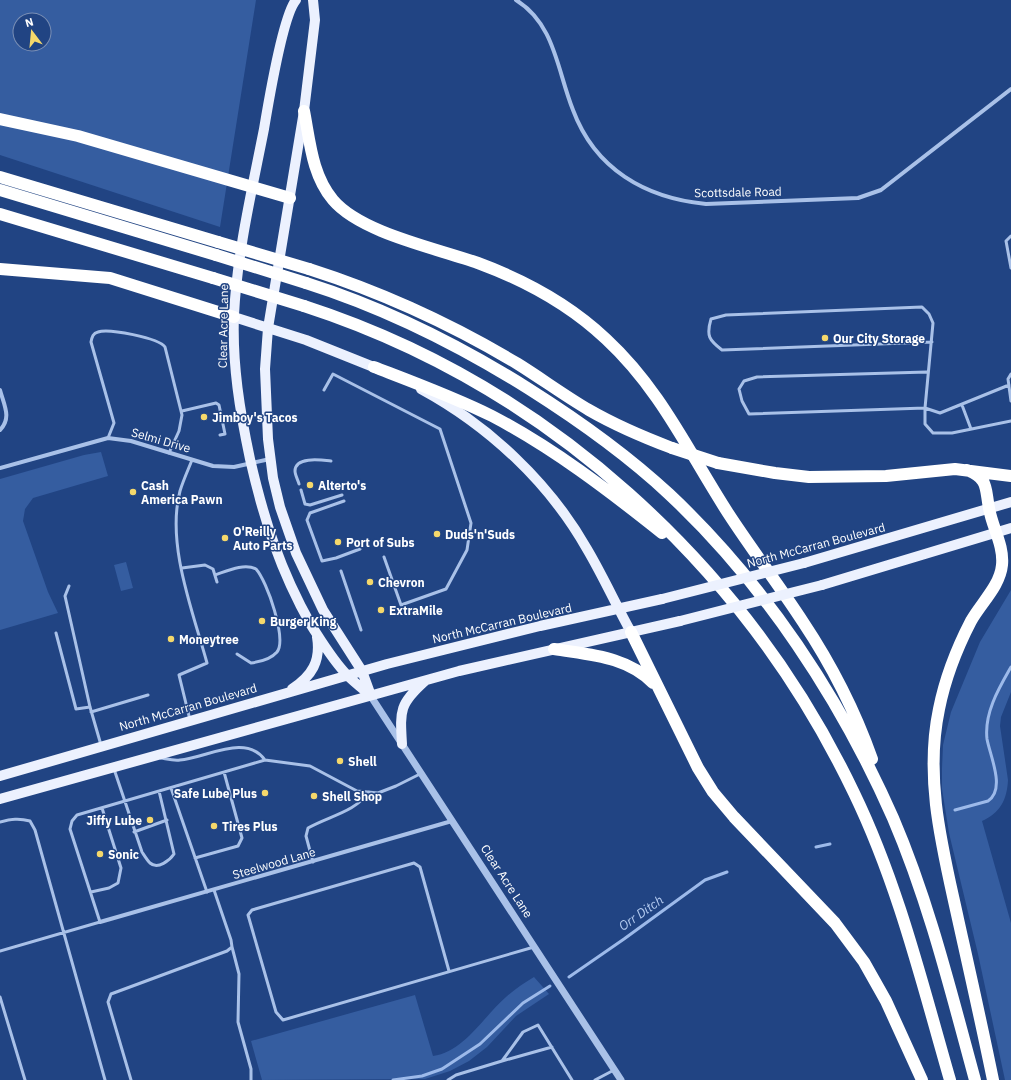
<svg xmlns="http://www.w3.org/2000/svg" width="1011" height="1080" viewBox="0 0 1011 1080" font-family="'IBM Plex Sans',sans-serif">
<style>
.green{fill:#355da0;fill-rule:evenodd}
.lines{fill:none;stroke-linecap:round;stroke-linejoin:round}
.stream{stroke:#9dbaea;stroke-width:3}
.service{stroke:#a9c1e8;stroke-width:3}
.minor{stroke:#a9c1e8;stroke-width:4}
.tertiary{stroke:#a9c1e8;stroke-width:7}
.primary{stroke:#ecf1fe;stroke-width:10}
.motorway{stroke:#fff;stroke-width:12}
.primary-bridge{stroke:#ecf1fe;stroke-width:10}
.motorway-bridge{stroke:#fff;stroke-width:12}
.poi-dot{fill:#f5d86b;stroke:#214483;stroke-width:1.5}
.labels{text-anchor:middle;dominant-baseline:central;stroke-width:3;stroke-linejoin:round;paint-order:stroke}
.street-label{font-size:12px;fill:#fff;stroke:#214483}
.poi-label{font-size:12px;font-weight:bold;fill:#fff;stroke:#214483;text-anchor:start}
.water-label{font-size:13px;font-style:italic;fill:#b4cbf0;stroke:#214483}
</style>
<rect width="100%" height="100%" fill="#214483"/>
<path class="green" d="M0 0H256L220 227 0 155ZM20 20H44V44H20Z
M101 452 108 476 33 498 25 509 23 521 48 592 58 613 0 630V479L84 455Z
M126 562 133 588 121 591 114 565Z
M1011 590V692L1001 717 1000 726 1008 780C1007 800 1000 813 982 821L1011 923V1080H1005L978 954 949 833 942 789V768L943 745 951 712 980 642Z
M534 977 549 994 516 1016 487 1047 469 1061 450 1071 425 1079 262 1080 251 1041 415 995 433 1056C464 1052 484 1016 506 997 515 989 524 983 534 977Z"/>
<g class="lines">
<path class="stream" d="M955 810 988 801C1006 789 990 756 987 739 984 713 999 688 1011 667
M816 847 830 844
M569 977 624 939 705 880 727 872
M393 1080 422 1076 442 1069 480 1044 523 1003 550 986"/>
<path class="service" d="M1011 236 1006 241 1011 268
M932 342 722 350C709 340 706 336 711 319L726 315 922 307 929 314 933 323 925 408 940 413 1009 385
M927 372 757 377 744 381 739 389 742 401 749 414 925 408V424L933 433H952L1011 421
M1011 374 1008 379 1011 401
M324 390 333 374 440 429 471 523 467 550 446 589 401 605 384 557
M962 405 971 429
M182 411 216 403 219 405 225 434 220 435
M108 438 114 423 91 342C92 337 93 333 98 332 108 328 159 338 165 347L182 415 179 431 169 453
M299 484C298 480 295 475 295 471 295 456 322 460 331 461
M301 490 305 504 310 505 342 495
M344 501 310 513 307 520 322 561 336 558 360 549
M182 568 205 565 213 569 217 582
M341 571 361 630
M215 575C227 571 244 563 256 569 267 581 287 639 277 652 271 659 259 662 251 663L237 654
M69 586 65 596 90 707 101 745
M56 633 76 709 90 707
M91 712 148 695
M190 720 179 675 207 663C193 612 166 544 180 491 183 481 188 470 192 460
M161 758C167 759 174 761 180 760 206 758 246 733 265 760
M114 769 142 852C144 855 147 860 150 863 158 870 170 860 174 854L159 791
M171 788 207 892
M0 822C11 819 19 818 30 821L35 830 105 1080
M134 832 167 820
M195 858 238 846 242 838 224 772
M313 862 306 836 308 828C329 816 355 812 369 792
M91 892 109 888 118 883 121 868 102 808
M232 947 239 974 238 1022 251 1069V1080
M0 951 100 922 70 829 72 821 77 815 265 760 310 766 357 791 378 793 396 786 420 774
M449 971 420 867 414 863 252 910 248 915 276 1012 283 1020 534 947
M0 997 25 1080
M502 1061 552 1047
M131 1080 108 1002 111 994 227 951 232 947 231 940 214 890
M448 1080 456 1075 502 1061 523 1032 538 1025 572 1080
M595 1080 614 1070"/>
<path class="minor" d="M516 0C555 24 557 70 573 110 595 169 645 198 706 204L858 198 881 190 1011 89
M0 390C4 405 12 418 0 430
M0 468 108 438 131 441 213 466 234 467 270 459
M100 922 452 821"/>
<path class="tertiary" d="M370 695 621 1080"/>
<path class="primary" d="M296 0C283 15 268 105 264 129 252 190 237 253 234 315 232 364 240 412 250 459 264 520 280 570 311 625 322 642 333 661 348 676 355 683 363 689 370 695
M313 0 315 20 304 111 268 328 265 369 268 439 273 478 280 507 296 553 323 610 362 671 370 693
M234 317 306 340 381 370
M421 389C489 426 549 482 587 549 603 576 616 605 631 632
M804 563 1011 502
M822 585 1011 528
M292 689C312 676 321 661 317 637
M402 744C400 711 399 704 425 681
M0 776 387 664 540 626 662 599
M0 799 459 671 680 621"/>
<path class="motorway" d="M304 111C310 142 312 175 333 200 361 233 436 248 478 263 524 280 570 305 606 339 661 390 688 451 728 513 752 550 779 585 803 622 831 664 855 711 872 759
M0 119 78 136 290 198
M0 177 218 242
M0 190 216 255
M0 214 213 278
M0 269 110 278 234 317
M309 269C381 292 453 325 518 364 542 379 565 396 589 410 615 425 643 437 672 448
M306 283C385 308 459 345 529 389 578 420 626 454 669 494 765 584 840 698 893 818 929 902 951 992 975 1080
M304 306C545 384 745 565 854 793 898 884 922 983 950 1080
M374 367C413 382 454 397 492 416 553 448 608 490 662 533
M718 463 775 473 809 477 886 476 955 469 1011 476
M967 470C989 479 985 488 989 508 992 527 1004 545 1002 565 1000 586 981 603 971 621 957 648 945 679 939 709 924 780 943 850 958 919 970 973 982 1026 993 1080
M631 632 698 768 713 792 734 817 835 923 864 962 886 1001 922 1080
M554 649C590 655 626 656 653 683"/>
<path class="primary-bridge" d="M662 599 804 563
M680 621 822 585"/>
<path class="motorway-bridge" d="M218 242 309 269
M216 255 306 283
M213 278 304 306
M672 448 718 463"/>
</g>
<g class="poi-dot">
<circle cx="825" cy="338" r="4"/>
<circle cx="204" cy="417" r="4"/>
<circle cx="310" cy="485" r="4"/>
<circle cx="133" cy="492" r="4"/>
<circle cx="437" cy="534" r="4"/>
<circle cx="225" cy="538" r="4"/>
<circle cx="338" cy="542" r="4"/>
<circle cx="370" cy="582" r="4"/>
<circle cx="381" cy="610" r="4"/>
<circle cx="262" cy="621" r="4"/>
<circle cx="171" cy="639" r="4"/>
<circle cx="340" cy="761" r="4"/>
<circle cx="265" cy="793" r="4"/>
<circle cx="314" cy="796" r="4"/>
<circle cx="150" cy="820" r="4"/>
<circle cx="214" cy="826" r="4"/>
<circle cx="100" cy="854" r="4"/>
</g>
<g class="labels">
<g class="street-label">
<text transform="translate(738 192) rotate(-1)">Scottsdale Road</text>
<text transform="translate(223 326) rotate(-89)">Clear Acre Lane</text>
<text transform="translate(161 440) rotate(16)">Selmi Drive</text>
<text transform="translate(816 545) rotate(-15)">North McCarran Boulevard</text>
<text transform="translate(502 623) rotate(-13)">North McCarran Boulevard</text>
<text transform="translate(188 707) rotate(-16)">North McCarran Boulevard</text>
<text transform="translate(274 863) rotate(-16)">Steelwood Lane</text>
<text transform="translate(507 881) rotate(57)">Clear Acre Lane</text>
</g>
<g class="poi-label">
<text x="833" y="338">Our City Storage</text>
<text x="212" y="417">Jimboy's Tacos</text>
<text x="141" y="485">Cash<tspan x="141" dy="14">America Pawn</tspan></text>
<text x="318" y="485">Alterto's</text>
<text x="233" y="531">O'Reilly<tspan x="233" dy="14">Auto Parts</tspan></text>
<text x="445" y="534">Duds'n'Suds</text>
<text x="346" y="542">Port of Subs</text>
<text x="378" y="582">Chevron</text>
<text x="389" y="610">ExtraMile</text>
<text x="270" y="621">Burger King</text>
<text x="179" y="639">Moneytree</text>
<text x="348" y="761">Shell</text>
<text x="257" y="793" text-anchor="end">Safe Lube Plus</text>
<text x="322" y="796">Shell Shop</text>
<text x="142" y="820" text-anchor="end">Jiffy Lube</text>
<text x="222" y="826">Tires Plus</text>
<text x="108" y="854">Sonic</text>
</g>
<g class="water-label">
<text transform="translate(641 913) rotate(-35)">Orr Ditch</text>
</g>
</g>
<g transform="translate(32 32) rotate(344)"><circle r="19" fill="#214483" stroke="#7a8fb5"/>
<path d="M0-3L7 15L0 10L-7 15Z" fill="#f5d86b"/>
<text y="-6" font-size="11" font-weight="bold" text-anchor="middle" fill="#ffffff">N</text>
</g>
</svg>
